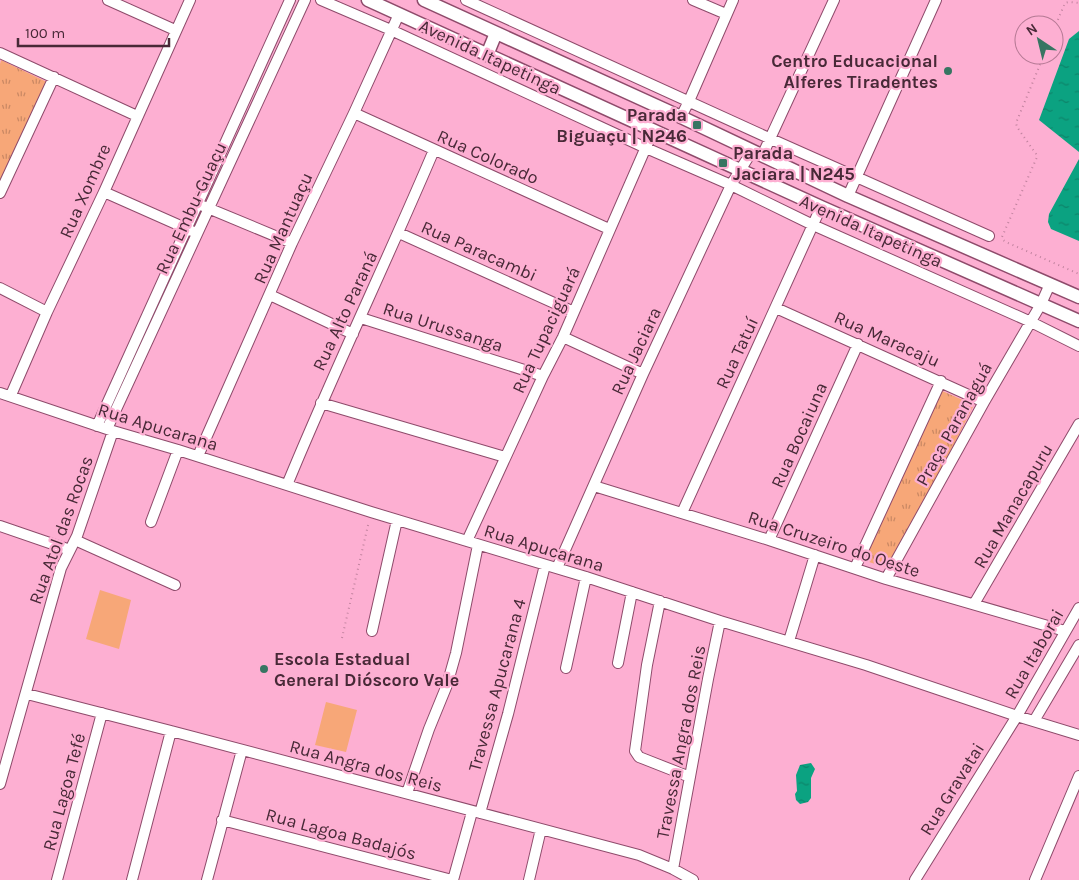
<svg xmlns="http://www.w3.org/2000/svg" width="1079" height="880" viewBox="0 0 1079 880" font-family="Karla,sans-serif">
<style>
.park{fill:url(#park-tufts)}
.pitch{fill:#f7a778}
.water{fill:url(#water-ripples)}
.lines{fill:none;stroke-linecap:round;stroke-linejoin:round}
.minor-casing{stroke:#8e4b6b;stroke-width:12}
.major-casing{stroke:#8e4b6b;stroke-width:15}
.path{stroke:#c1839f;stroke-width:2;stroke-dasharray:1 4;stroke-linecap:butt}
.minor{stroke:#fff;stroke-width:10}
.major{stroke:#fff;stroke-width:12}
.poi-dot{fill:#377562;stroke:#fdafd2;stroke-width:2}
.labels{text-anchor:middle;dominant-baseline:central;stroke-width:4.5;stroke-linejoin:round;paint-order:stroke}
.street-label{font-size:18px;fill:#482937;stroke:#fdafd2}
.poi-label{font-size:18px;font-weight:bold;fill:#482937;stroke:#fdafd2;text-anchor:end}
</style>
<defs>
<pattern id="park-tufts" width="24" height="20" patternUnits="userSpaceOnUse" patternTransform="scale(1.25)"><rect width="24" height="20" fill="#f7a778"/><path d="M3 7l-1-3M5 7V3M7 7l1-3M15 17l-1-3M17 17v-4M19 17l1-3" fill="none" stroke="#ca8863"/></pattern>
<pattern id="water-ripples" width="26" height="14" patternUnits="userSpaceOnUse" patternTransform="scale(1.25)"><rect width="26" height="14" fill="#0ba281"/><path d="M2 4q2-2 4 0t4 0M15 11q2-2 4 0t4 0" fill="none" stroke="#0d846a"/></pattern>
</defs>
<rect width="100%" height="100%" fill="#fdafd2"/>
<path class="park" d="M1 60 49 83 0 180V64Z
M938 389 974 405 890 569 863 560Z"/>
<path class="pitch" d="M100 590 131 600 119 649 86 639Z
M326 702 357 710 346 752 315 745Z"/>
<path class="water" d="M1079 31V152L1039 120 1069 39Z
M1079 159V241L1051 229 1048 222 1049 214Z
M811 763 815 769 811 778V798L808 802 800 804 796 800 795 794 797 791 796 775 800 765Z"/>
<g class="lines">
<defs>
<path id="minor" d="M108 0 175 30
M321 0 391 30 646 148 731 185 813 225 1031 322 1079 346
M466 0 771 139 989 236
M693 0 726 14
M0 53 137 116
M354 113 609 229
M681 117 689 101 733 0
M762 156 834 0
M104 192 192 231
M0 193 54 77
M848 196 936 0
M203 206 292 243
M399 233 574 312
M0 288 47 312
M270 295 353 334
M776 308 984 402
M361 318 543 376
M563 337 643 374
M0 393 113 431 178 450 371 512 586 577 720 621 866 665 1017 716 1079 735
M11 395 47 312 104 192 190 0
M321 403 505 457
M97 426 290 0
M107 429 305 0
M198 456 292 243 354 113 399 14
M287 485C333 373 386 263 434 150
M594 486 769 540 886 579 1065 631
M682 513 821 207
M151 522 178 450
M0 526 70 550
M75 540 175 585
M769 540 858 344
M467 541 543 376 563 337 653 131
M557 568 643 374 731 185 752 151
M855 568 941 381
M886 579 984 402 1041 304 1050 284
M660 601 647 665 635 751 639 757 690 777
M974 604 1079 424
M372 631 397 520
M789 641 815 555
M618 663 632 592
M566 668 586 577
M27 694 171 731 639 855 673 869 693 880
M1034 721 1079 645
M0 784 61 568 77 536 113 431
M407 793 429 729 447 685 456 653 478 545
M480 813 508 714 545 565
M222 820 452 880
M673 869 708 679 720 621
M57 880 102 713
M132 880 171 731
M207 880 242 750
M453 880 472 812
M529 880 541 829
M915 880 1017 716 1079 608
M1035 880 1079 776"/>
<path id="major" d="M368 0 821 207 1079 321
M424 0 681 117 848 196 1079 297
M487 55 496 33"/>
</defs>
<use href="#minor" class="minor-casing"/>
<use href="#major" class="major-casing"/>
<path class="path" d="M1054 29 1065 3 1069 2 1079 3
M1044 55 1016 123 1017 127 1036 154 1037 157 1002 237 1003 240 1006 242 1079 274
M342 638 369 521"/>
<use href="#minor" class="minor"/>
<use href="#major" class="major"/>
</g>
<g class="poi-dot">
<circle cx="948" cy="71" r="5"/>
<rect x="692" y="120" width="10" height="10" rx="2.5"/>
<rect x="718" y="158" width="10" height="10" rx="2.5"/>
<circle cx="264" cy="669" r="5"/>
</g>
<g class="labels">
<g class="street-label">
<text transform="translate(490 57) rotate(25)">Avenida Itapetinga</text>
<text transform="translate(488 157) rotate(24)">Rua Colorado</text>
<text transform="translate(85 191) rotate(-66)">Rua Xombre</text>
<text transform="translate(191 208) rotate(-65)">Rua Embu-Guaçu</text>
<text transform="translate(283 228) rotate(-66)">Rua Mantuaçu</text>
<text transform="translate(871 231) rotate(24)">Avenida Itapetinga</text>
<text transform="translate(479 251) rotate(24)">Rua Paracambi</text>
<text transform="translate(345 311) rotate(-65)">Rua Alto Paraná</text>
<text transform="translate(443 327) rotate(18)">Rua Urussanga</text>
<text transform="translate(546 330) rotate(-65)">Rua Tupaciguará</text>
<text transform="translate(887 339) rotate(24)">Rua Maracaju</text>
<text transform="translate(636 351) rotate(-65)">Rua Jaciara</text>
<text transform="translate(737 353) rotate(-65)">Rua Tatuí</text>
<text transform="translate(954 424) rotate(-61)">Praça Paranaguá</text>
<text transform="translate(158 427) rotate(17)">Rua Apucarana</text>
<text transform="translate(799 435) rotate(-66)">Rua Bocaiuna</text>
<text transform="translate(1013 506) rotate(-60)">Rua Manacapuru</text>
<text transform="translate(61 530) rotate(-70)">Rua Atol das Rocas</text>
<text transform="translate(834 544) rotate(18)">Rua Cruzeiro do Oeste</text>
<text transform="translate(544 548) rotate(17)">Rua Apucarana</text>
<text transform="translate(1034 654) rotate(-60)">Rua Itaborai</text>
<text transform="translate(497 685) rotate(-75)">Travessa Apucarana 4</text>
<text transform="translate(681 742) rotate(-79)">Travessa Angra dos Reis</text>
<text transform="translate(366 766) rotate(15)">Rua Angra dos Reis</text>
<text transform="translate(952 789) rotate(-58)">Rua Gravatai</text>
<text transform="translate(64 792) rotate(-75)">Rua Lagoa Tefé</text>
<text transform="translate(341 834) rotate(15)">Rua Lagoa Badajós</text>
</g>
<g class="poi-label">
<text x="938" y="61">Centro Educacional<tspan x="938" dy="21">Alferes Tiradentes</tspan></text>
<text x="687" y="115">Parada<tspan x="687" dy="21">Biguaçu | N246</tspan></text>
<text x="733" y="153" text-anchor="start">Parada<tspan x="733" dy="21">Jaciara | N245</tspan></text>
<text x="274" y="659" text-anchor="start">Escola Estadual<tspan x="274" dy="21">General Dióscoro Vale</tspan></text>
</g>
</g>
<g transform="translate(1039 40) rotate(325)"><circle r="24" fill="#fdafd2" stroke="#b57994"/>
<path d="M0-4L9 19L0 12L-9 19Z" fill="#377562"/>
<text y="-8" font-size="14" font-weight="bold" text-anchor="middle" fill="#482937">N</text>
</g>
<path d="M18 38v8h151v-8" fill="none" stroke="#482937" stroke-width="2.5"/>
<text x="25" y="38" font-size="15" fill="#482937" stroke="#fdafd2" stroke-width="4" paint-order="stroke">100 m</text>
</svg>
